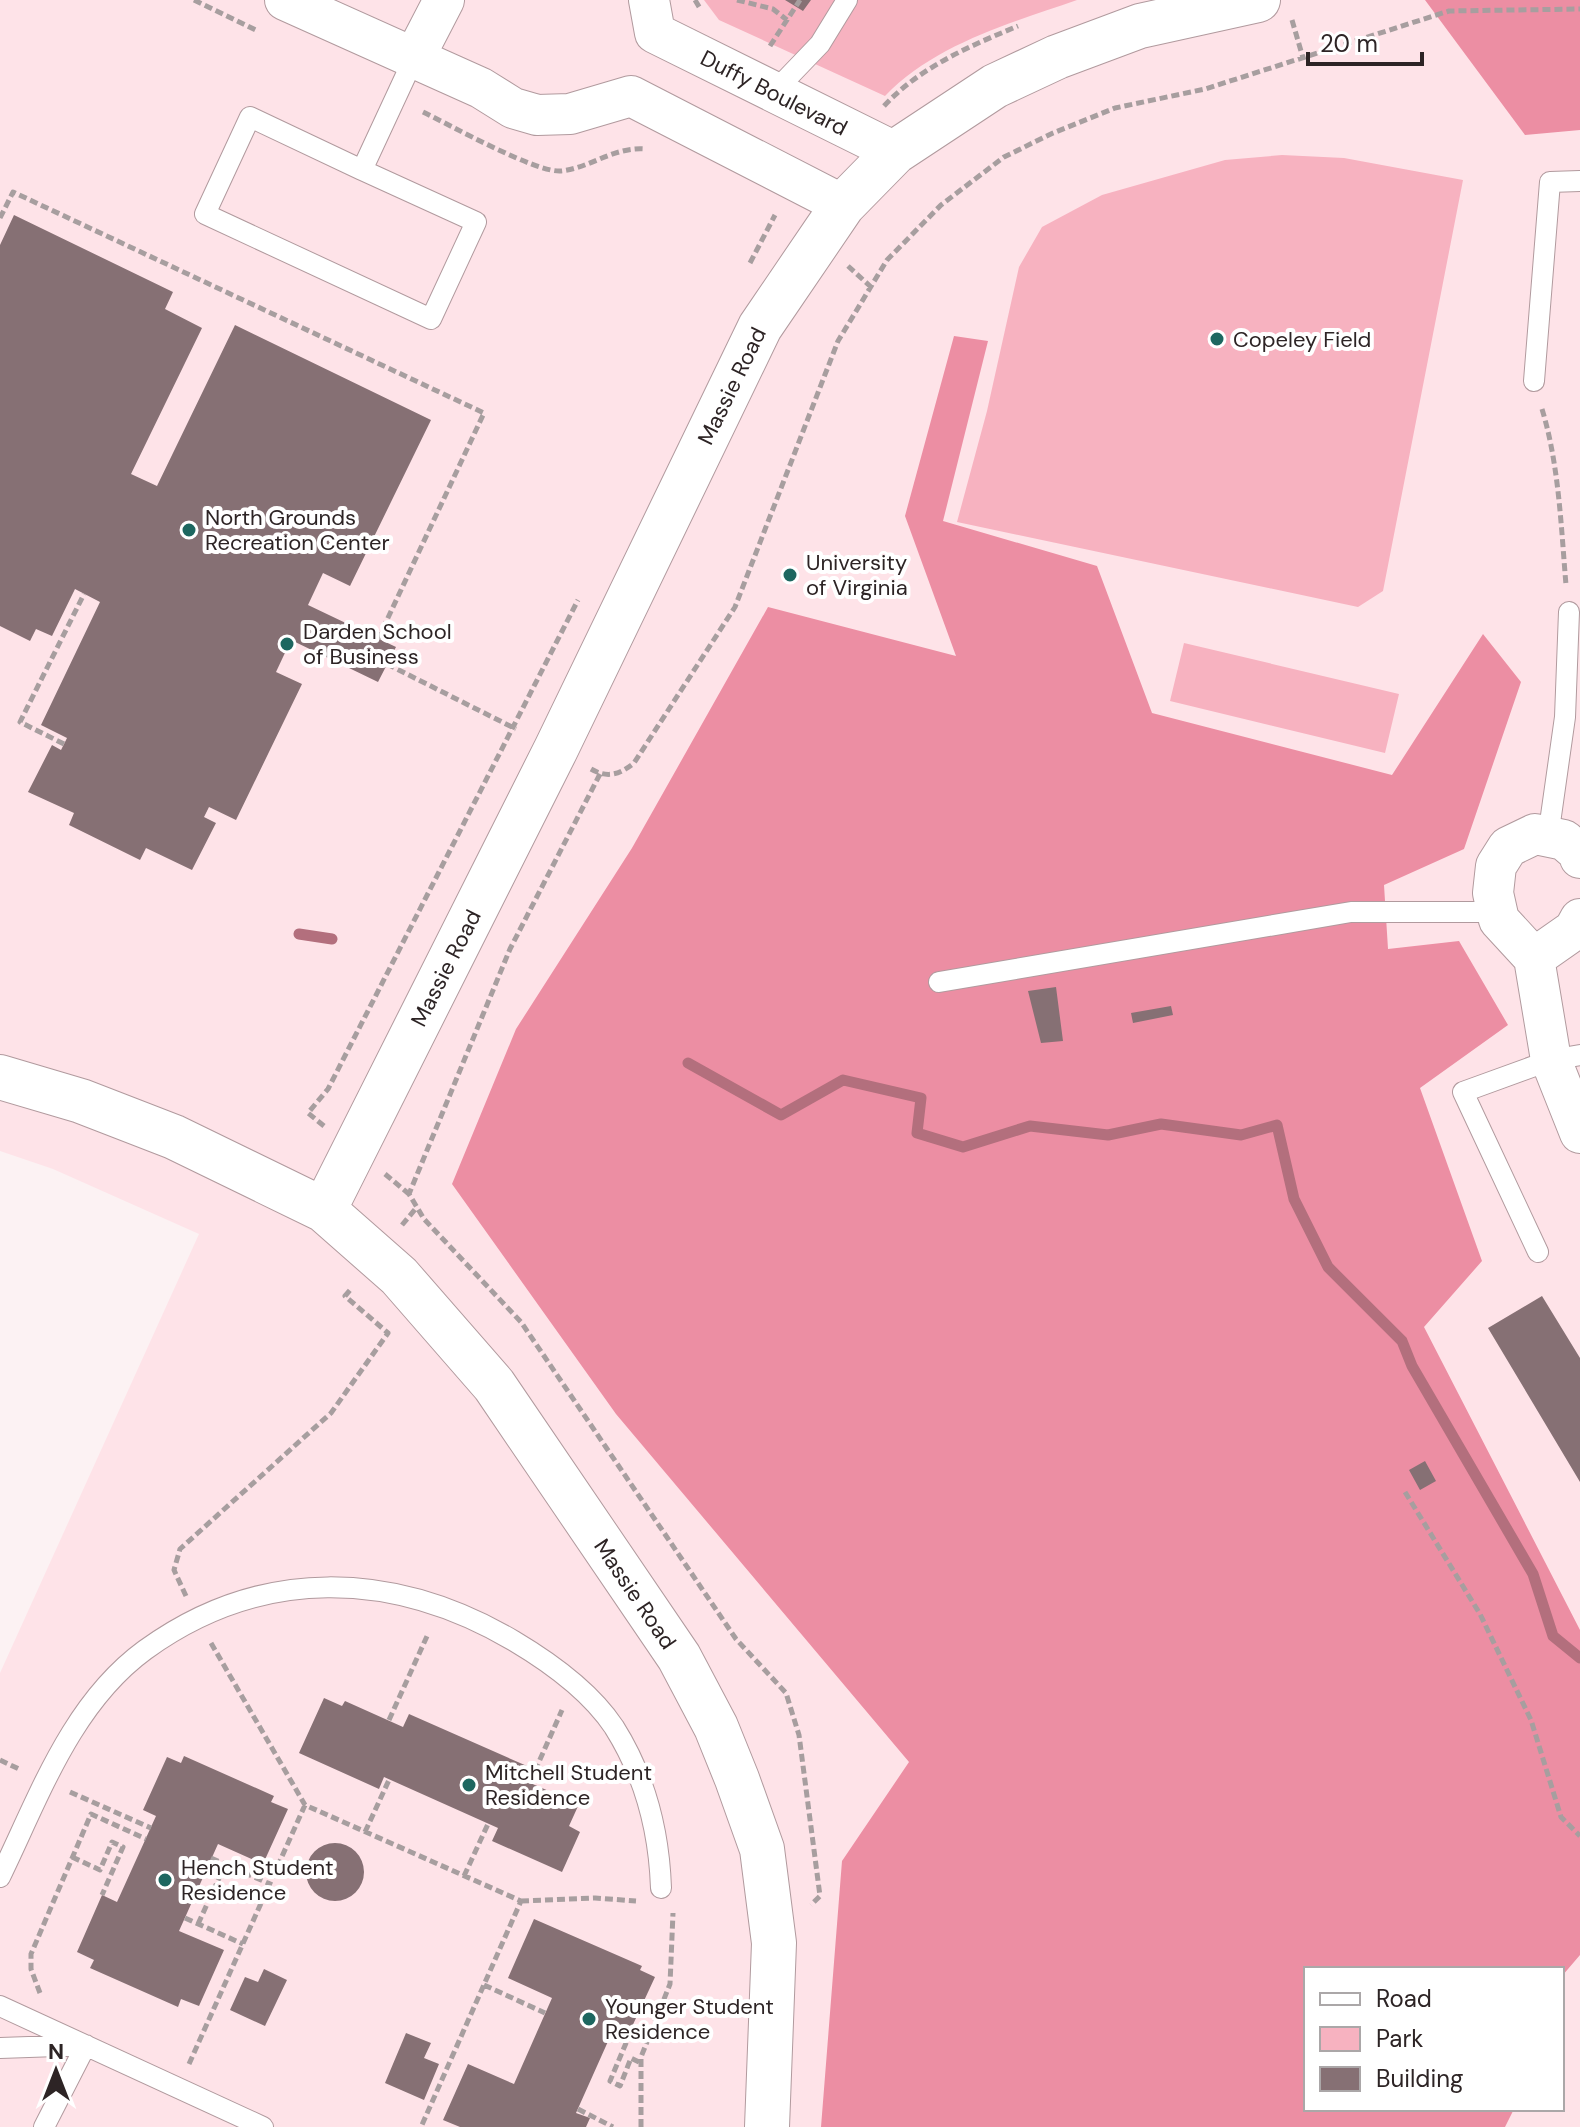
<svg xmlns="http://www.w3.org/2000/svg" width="1580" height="2127" viewBox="0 0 1580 2127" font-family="'DM Sans',sans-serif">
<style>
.built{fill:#fee3e8;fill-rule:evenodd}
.green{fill:#f7b2c0}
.forest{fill:#ec8ea3}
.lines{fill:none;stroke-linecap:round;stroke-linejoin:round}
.stream{stroke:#b36f7d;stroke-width:11}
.building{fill:#867074}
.service-casing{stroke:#b19a9e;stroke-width:22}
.minor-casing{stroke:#b19a9e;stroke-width:42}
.tertiary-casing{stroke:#b19a9e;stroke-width:46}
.path{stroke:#a79e9f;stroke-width:5;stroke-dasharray:8 4;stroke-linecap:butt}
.service{stroke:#fff;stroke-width:20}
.minor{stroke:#fff;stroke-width:40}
.tertiary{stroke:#fff;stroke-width:44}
.poi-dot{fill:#1d6760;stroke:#fff;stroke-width:3}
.labels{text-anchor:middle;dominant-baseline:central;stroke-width:8;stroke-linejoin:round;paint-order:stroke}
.street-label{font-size:22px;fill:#2d2425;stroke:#fff}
.poi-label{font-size:22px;fill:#2d2425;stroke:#fff;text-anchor:start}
</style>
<rect width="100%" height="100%" fill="#fcf2f3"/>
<path class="built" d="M0 0H1580V2127H0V1673L199 1234 53 1169 0 1151ZM1306 1969H1562V2109H1306Z"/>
<path class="green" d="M704 0H1077C1011 23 935 44 885 96L719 20Z
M1282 155 1344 158 1463 180 1383 591 1358 607 957 522 987 411 1019 267 1042 227 1102 195 1225 160Z
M1184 643 1399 694 1385 753 1170 701Z"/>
<path class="forest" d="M1425 0H1580V130L1525 135Z
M954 336 988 341 943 521 1097 566 1152 713 1392 775 1483 634 1521 682 1464 849 1384 885 1388 949 1459 941 1508 1025 1420 1088 1482 1261 1424 1327 1580 1630V1955L1562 1976V1969H1306V2109H1514L1505 2127H821L842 1861 909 1762 616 1414 452 1184 516 1029 632 848 768 607 956 656 905 516Z"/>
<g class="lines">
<path class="stream" d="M299 934 332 939
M688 1063 781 1115 843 1080 921 1098 917 1133 963 1147 1030 1126 1108 1135 1161 1124 1241 1135 1277 1125 1294 1199 1328 1267 1402 1341 1412 1366 1533 1574 1553 1636 1580 1658"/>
</g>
<path class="building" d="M785 0H811L803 11Z
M14 215 173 292 165 309 202 328 131 474 157 486 235 325 431 420 350 586 323 573 308 605 396 647 378 682 291 640 276 672 302 684 236 820 209 807 204 817 216 823 192 870 146 848 140 860 69 825 74 813 28 792 52 745 61 750 67 738 41 725 100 602 75 589 52 636 36 629 30 641 0 626V245Z
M1056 987 1063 1041 1041 1043 1028 991Z
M1171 1006 1173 1015 1133 1023 1131 1013Z
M1542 1296 1580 1358V1482L1488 1328Z
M1425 1461 1436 1481 1420 1490 1409 1470Z
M324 1698 342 1706 345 1701 403 1727 409 1714 527 1766 521 1779 579 1804 569 1826 580 1832 562 1872 492 1841 498 1828 384 1777 379 1789 299 1753Z
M184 1756 274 1796 271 1802 288 1809 263 1864 218 1844 179 1931 224 1950 199 2006 181 1999 178 2007 90 1968 94 1960 77 1952 102 1895 117 1902 156 1816 143 1810 167 1757 181 1763Z
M306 1872a29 29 0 1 1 58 0a29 29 0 1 1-58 0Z
M534 1919 642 1966 640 1970 655 1977 630 2031 615 2025 614 2028 576 2113 590 2118 586 2127H460L443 2120 468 2064 514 2084 552 1998 508 1978Z
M264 1969 287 1980 265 2026 230 2010 245 1977 258 1982Z
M406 2033 431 2043 424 2058 439 2064 424 2100 385 2083Z"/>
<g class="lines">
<defs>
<path id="service" d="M773 93 820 44 847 0
M362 170 250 117 205 214 431 319 476 222 362 170 414 58
M1534 381 1550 182 1580 181
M1548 837 1565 717 1569 612
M939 982 1351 912H1497
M1538 1252 1463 1092 1551 1060 1580 1055
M0 1877C39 1797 71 1704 145 1650 261 1566 393 1570 514 1641 551 1663 590 1691 614 1727 645 1776 659 1830 661 1888
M0 2006 263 2127
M0 2048 86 2045 44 2127"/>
<path id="minor" d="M285 0 481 88 513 108 537 115 570 114 631 96 843 205
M649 0 655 33 895 152
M414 58 444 0
M1580 858 1579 853 1564 840 1535 834 1508 847 1496 866 1493 893 1499 920 1534 958 1551 1060 1580 1133
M1534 958 1574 930 1580 919"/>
<path id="tertiary" d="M0 1077 81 1101 174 1137 324 1210 399 1276 494 1385 679 1657 716 1727 737 1779 762 1849 774 1943 767 2127
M324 1210 556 749 760 327 843 205 895 152 995 86 1057 57 1140 26 1258 0"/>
</defs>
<use href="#service" class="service-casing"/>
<use href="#minor" class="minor-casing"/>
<use href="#tertiary" class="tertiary-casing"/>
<path class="path" d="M194 0 258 31
M695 0 701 10
M737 0 773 9 787 20
M1292 20 1303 58
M770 46 800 0
M884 106C920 67 970 46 1018 26
M423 112C450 125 536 173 561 171 590 168 615 146 646 149
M0 218 13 192 484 413 378 639
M750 263 775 215
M848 266 871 287
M1542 409C1559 465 1561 526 1566 585
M387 664 516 729
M64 744 20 722 84 594
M591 769C608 779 620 774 634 763L735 607 838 341 887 260 941 205 1004 157 1053 133 1115 108 1205 89 1449 11 1580 9
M600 774 510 949 409 1194 424 1219 521 1322 736 1639 786 1693 799 1735 820 1896 811 1905
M324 1126 308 1113 328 1089 578 600
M385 1174 409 1194
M402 1225 417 1207
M1405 1492 1480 1614 1531 1720 1561 1817 1580 1836
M186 1596 174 1570 180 1549 331 1413 388 1333 345 1296 351 1289
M211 1643 305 1805 521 1901 421 2127
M389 1720 428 1634
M0 1760 21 1770
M530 1782 562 1710
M70 1792 151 1828
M365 1832 389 1780
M72 1857 100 1870 112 1842 123 1847 102 1895
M211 1858 270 1884
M464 1876 488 1824
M521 1901 595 1898 636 1901
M185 1918 243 1944
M198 1924 225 1865
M484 1985 545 2013
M40 1993 31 1969V1954L91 1814 146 1839
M614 2028 629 2036 610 2081 620 2086 631 2058 641 2063
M189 2064 305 1805
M578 2109 613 2127
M641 2127V2057L670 1984 673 1913"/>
<use href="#service" class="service"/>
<use href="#minor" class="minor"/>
<use href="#tertiary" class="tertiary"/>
</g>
<g class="poi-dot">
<circle cx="1217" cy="339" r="8"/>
<circle cx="189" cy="530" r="8"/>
<circle cx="790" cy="575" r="8"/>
<circle cx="287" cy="644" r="8"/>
<circle cx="469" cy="1785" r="8"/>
<circle cx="165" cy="1880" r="8"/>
<circle cx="589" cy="2019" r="8"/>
</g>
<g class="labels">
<g class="street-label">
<text transform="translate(774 93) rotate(27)">Duffy Boulevard</text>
<text transform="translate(732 386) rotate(-64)">Massie Road</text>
<text transform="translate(446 968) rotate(-63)">Massie Road</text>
<text transform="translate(635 1594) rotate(56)">Massie Road</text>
</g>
<g class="poi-label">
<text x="1233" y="339">Copeley Field</text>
<text x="205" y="517">North Grounds<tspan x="205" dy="25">Recreation Center</tspan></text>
<text x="806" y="562">University<tspan x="806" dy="25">of Virginia</tspan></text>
<text x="303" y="631">Darden School<tspan x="303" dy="25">of Business</tspan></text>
<text x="485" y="1772">Mitchell Student<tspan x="485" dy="25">Residence</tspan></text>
<text x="181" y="1867">Hench Student<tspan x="181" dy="25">Residence</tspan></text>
<text x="605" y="2006">Younger Student<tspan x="605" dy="25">Residence</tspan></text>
</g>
</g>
<rect x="1304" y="1967" width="260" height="144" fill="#ffffff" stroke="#aba7a8" stroke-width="2"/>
<rect x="1320" y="1993" width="40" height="12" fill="#ffffff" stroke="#aba7a8" stroke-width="2"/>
<text x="1376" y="2007" font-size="24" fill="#2d2425">Road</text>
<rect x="1320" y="2027" width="40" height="24" fill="#f7b2c0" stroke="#aba7a8" stroke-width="2"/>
<text x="1376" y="2047" font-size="24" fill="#2d2425">Park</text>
<rect x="1320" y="2067" width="40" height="24" fill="#867074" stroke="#aba7a8" stroke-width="2"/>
<text x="1376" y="2087" font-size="24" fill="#2d2425">Building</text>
<g transform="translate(56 2071)" stroke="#ffffff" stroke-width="6" paint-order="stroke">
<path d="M0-6L14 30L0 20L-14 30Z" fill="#2d2425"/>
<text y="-12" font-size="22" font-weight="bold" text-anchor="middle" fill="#2d2425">N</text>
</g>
<path d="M1308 52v12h114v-12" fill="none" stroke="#2d2425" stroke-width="4"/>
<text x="1320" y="52" font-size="24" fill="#2d2425" stroke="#ffffff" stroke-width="6" paint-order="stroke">20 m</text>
</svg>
